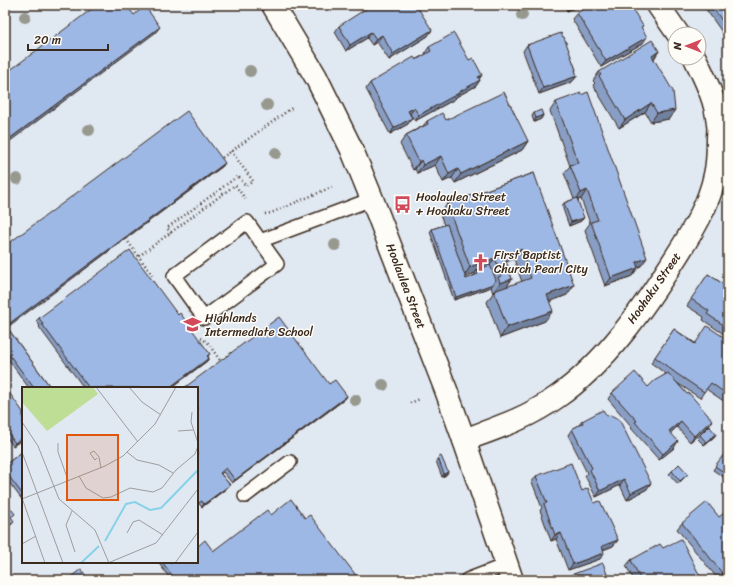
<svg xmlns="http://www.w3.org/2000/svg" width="733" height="585" viewBox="0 0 733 585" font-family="Sriracha,sans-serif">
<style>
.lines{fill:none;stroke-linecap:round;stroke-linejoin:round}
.service-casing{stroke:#3b2a1e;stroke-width:16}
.minor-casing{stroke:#3b2a1e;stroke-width:25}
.tertiary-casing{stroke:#3b2a1e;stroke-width:25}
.path{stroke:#3b2a1e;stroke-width:2.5;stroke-dasharray:1 3;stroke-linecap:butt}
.service{stroke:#fdfcf7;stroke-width:13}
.minor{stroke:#fdfcf7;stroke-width:22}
.tertiary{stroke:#fdfcf7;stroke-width:22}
.tree{fill:#97988e}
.wall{fill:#889ec5;stroke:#3b2a1e;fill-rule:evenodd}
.shaded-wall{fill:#6f81a0;stroke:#3b2a1e}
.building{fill:#9eb8e5;stroke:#3b2a1e}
.labels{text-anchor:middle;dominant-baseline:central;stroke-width:3;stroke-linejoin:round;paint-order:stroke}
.poi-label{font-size:12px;fill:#3b2a1e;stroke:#fdfcf7;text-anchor:start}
.street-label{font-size:12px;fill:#3b2a1e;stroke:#fdfcf7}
.inset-river{fill:none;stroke:#87d2e8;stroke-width:2}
.inset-road{fill:none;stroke:#9e9c9d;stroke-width:1}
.view{fill:#df570d;fill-opacity:0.15;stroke:#df570d;stroke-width:2}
.inset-edge{fill:none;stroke:#3b2a1e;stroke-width:2}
</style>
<rect width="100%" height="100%" fill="#e0e8f2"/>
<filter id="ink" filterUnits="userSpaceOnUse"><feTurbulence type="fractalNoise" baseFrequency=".025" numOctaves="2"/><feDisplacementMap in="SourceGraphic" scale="8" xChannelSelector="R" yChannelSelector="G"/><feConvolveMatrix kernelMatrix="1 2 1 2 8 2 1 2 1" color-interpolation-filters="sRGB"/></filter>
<g filter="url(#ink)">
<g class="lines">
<defs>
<path id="service" d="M247 222 277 264 204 318 174 276Z
M260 241 372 199
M245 496 290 462
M467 580 506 565"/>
<path id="minor" d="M658 5 678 34
M464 440C497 428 528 418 557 397 606 363 645 306 676 257 692 232 709 205 715 175 718 163 718 151 718 139 718 134 719 128 718 124 716 100 705 79 695 58"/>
<path id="tertiary" d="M273 5 316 77 352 150 372 199 446 390 464 440 512 580"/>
</defs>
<use href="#service" class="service-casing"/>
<use href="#minor" class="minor-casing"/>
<use href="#tertiary" class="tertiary-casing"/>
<path class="path" d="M219 160 293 107
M265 214 271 213 332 187
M171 233 167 228 238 176 246 186 253 181 231 151
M126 239 153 276
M139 256 235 185 247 201
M201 338 208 343 221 362
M410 403 420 399"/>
<use href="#service" class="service"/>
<use href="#minor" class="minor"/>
<use href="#tertiary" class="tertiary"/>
</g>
<g class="tree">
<circle cx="522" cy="15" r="6"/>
<circle cx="25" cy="17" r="6"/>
<circle cx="250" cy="71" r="6"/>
<circle cx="267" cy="105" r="6"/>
<circle cx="89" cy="130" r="6"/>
<circle cx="276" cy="153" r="6"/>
<circle cx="17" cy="179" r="6"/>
<circle cx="335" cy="245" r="6"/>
<circle cx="383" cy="385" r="6"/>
<circle cx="355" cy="400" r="6"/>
</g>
<path class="wall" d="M564 5H581L567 11Z
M703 5H728V33L724 35Z
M577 13 643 43 601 67 572 19Z
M339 26 428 36 389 60 377 42 372 45 367 38 346 51 335 32Z
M563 37 576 70 575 71 577 76 572 82 539 94 523 51 527 45Z
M429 47 480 80 476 86 456 97 455 99 415 121 410 114 408 124 390 134 366 89 370 83 426 54 425 53Z
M659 51 654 59 669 119 651 122 645 112 619 128 593 85 595 83 593 81 599 72Z
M556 102 641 266 638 267 632 276 605 286 585 230 590 223 581 199 578 200 581 221 569 226 562 206 564 203 574 199 564 173 570 166 550 111Z
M534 113 543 115 541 119 534 122 532 116Z
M446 120 528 141 522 150 455 183 452 178 443 182 435 165 417 173 415 169 413 170 400 144 406 135 423 126 427 121Z
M223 166 7 327 51 388H29L5 355V246Z
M534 173 567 295 549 302 545 321 500 338 487 302 493 293 491 287 454 300 430 232 432 229 444 225 440 214 447 204ZM514 259 522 282 506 287 512 279 506 262ZM475 273V275L466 279V277Z
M708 274 723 284 728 277V337L703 320 704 317 687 306Z
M178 315 210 354 208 356 209 358 207 361 171 388H84L39 327 40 326 36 321 39 318Z
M674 329 695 343 728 340V404L706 389 700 398 677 383 687 394 712 420 708 426 690 442 677 427 670 433 674 448 659 460 631 428 632 427 608 399 612 393 648 387 666 374 651 363Z
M329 384 347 396 345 399 232 483 223 472 221 474 230 485 227 488 202 507 199 504 197 388Z
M5 393 23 412V439L13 446 5 435Z
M607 416 647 489 627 500 620 485 596 497 585 476 587 473 568 435 572 429 579 425 582 421Z
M716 434 714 437 704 445 697 438 700 435Z
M728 449V480L713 470Z
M23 451V501L5 477V465Z
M438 458 448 472 446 475 442 477 436 461Z
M672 471 688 474 678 484 669 474Z
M536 476 582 491 594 503 618 540 613 546 603 550 600 559 568 570 556 539 551 541 540 510 542 508 532 482Z
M271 515 305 518 358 578 357 580H171L158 562H197L213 551Z
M719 517 728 580H717L718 579 677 529 682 523Z
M663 548 702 580H634L626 566 631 560Z
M568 576 609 580H566Z"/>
<path class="shaded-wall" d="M576 5H581L567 11 569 8Z
M160 27 155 33 5 145V142Z
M432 30 428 36 389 60 393 54Z
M728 30V33L724 35Z
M371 32 367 38 346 51 350 45Z
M382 35 377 42 372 45 376 39Z
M647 37 643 43 601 67 606 61Z
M659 51 653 59 652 56Z
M482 75 478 81 480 80 476 86 456 97 455 99 415 121 419 115 459 92Z
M577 76 572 82 539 94 543 88Z
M651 103 645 112 619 128 625 120Z
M414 108 410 114 404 117 408 111Z
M675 110 669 119 651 122 657 113Z
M543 115 541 119 534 122 536 118Z
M412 118 408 124 390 134 394 128Z
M528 141 522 150 455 183 461 174Z
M441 156 435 165 417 173 423 165Z
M421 160 415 169 413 170 419 162Z
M225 163 223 166 5 329 6 326Z
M458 169 452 178 443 182 449 174Z
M587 190 581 199 575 201 581 193Z
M584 218 581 221 569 226 571 222Z
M521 249 514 259 498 265 504 255Z
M495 258 488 268 477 270 475 273 463 278 470 267Z
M647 258 641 266 630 270 636 262Z
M638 268 632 276 605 286 611 278Z
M512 279 505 289 494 291 493 293 500 283Z
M493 284 491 287 454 300 456 297Z
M574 285 567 295 540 305 547 295Z
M553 311 545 321 500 338 507 327Z
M209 358 207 361 171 388H169Z
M347 396 345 399 232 483 235 480Z
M712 420 708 426 690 442 694 436Z
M681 421 677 427 665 438 669 431Z
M716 434 714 437 704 445 706 442Z
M23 437V439L13 446 15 443Z
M678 441 674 448 659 460 663 454Z
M448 472 446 475 442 477 444 474Z
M624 479 620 485 596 497 600 491Z
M651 483 647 489 627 500 631 493Z
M230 485 227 488 202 507 204 504Z
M14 521 12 524 5 529V528Z
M561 533 556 539 551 541 555 535Z
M618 540 613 546 597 552 602 546Z
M604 553 600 559 568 570 573 564Z"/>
<path class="building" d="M97 5H126L134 15 145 6 160 27 5 142V74Z
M372 5H416L432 30 393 54 382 35 376 39 371 32 350 45 339 26Z
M568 5H576L569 8Z
M590 5H630L643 26 641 27 647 37 606 61 577 13Z
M711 5H728V29Z
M454 33 469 60 473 58 482 75 478 77 480 80 459 92V93L419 115 414 108 408 111 412 118 394 128 370 83 414 57 416 60 431 51 429 47Z
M561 33 563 37H564L576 70H575L577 76 543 88 527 45Z
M652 40 659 51 652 56 673 91 675 110 657 113 651 103 625 120 599 76 601 75 599 72Z
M504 92 528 141 461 174 458 169 449 174 441 156 423 165 421 160 419 162 406 135 428 124 427 121 442 113 446 120Z
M588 92 647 258 636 262 638 268 611 278 591 222 598 220 587 190 581 193 570 165 578 163 556 102 581 93V95Z
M541 110 543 115 536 118 534 113Z
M187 111 225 163 6 326 51 388H34L5 349V246Z
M534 173 574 285 547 295 553 311 507 327 494 291 531 278 521 249 504 255 512 279 500 283 498 277 502 276 495 258 470 267 447 204Z
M577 198 584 218 571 222 564 203Z
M447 224 466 279 478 274 477 270 490 265 496 280 493 284 456 297 432 229Z
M130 250 178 315 180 313 210 354 207 356 209 358 169 388H89L42 324H43L39 318Z
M708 274 723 284 728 278V328L707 314 709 311 691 299Z
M279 317 329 384 335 380 347 396 235 480 226 468 220 473 230 485 204 504 202 501 197 504V388H184Z
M707 326 728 340V395L711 383 704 392 677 374 655 357 674 329 695 344Z
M635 372 648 387 654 381 668 373 687 394 689 393 712 420 694 436 681 421 669 431 678 441 663 454 635 422 637 421 612 393Z
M8 391 23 412V437L15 443 5 429V393Z
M603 410 607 416 610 415 619 419 651 483 631 493 624 479 600 491 590 470 592 468 572 429 583 423 582 421Z
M709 426 716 434 706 442 700 435Z
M728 449V475L715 466Z
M23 451V495L5 471V465Z
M441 456 448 472 444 474 438 458Z
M571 463 582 491 588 488 594 503 600 501 618 540 602 546 604 553 573 564 561 533 555 535 544 504 547 503 536 476Z
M679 464 688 474 680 481 672 471Z
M291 499 305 518 310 515 358 578 356 580H176L162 562H197V547L205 540 213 551 267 510 271 515Z
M5 501 15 514 11 517 14 521 5 528Z
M707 502 719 517 728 510V580H723L719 576 723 574 682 523Z
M681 539 702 580H641L631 560 660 544 663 548Z
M603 563 609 580H570L568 576Z
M81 569 89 580H67Z
M63 577 66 580H59Z"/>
</g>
<defs>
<symbol id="bus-bare" viewBox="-9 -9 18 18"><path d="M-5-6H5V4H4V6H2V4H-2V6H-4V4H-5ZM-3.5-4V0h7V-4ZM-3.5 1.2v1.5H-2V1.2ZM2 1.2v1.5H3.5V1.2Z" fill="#d1495b" stroke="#fdfcf7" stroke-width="2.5" paint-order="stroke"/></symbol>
<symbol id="church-bare" viewBox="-9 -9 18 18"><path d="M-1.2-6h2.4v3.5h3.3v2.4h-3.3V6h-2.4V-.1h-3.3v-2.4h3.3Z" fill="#d1495b" stroke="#fdfcf7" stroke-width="2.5" paint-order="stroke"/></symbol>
<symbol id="school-bare" viewBox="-9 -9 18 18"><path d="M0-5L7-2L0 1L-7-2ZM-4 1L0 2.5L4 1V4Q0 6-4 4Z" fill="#d1495b" stroke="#fdfcf7" stroke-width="2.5" paint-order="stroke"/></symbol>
</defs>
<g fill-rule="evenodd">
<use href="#bus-bare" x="390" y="192" width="25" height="25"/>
<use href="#church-bare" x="468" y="250" width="25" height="25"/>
<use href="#school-bare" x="180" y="312" width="25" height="25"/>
</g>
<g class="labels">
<g class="poi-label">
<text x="416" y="197">Hoolaulea Street<tspan x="416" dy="14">+ Hoohaku Street</tspan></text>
<text x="494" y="255">First Baptist<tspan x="494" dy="14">Church Pearl City</tspan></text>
<text x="205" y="318">Highlands<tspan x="205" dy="14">Intermediate School</tspan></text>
</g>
<g class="street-label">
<text transform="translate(406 286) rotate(69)">Hoolaulea Street</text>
<text transform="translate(654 288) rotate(-55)">Hoohaku Street</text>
</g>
</g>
<g transform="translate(22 387)">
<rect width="176" height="176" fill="#e0e8f2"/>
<path d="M0 0H71L76 7 25 44 0 15Z" fill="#bede96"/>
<path class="inset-river" d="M83 154 104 117 113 115 128 123 139 121 176 83M59 176 77 159"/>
<path class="inset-road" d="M74 0 116 55M107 0 120 15 139 28M170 25 169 35 176 56M0 35 16 59 37 112 73 143 87 176M156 44 171 43M36 56V65L46 93M0 65 41 176M105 65 115 73 137 78 151 86M75 71 73 73 68 66 72 64 77 70 79 81M57 89 64 101 81 111 89 110 108 101 131 105 140 101 154 83 173 67 176 59M0 111 23 176M0 112 83 79 101 69 133 37 154 0M50 124 44 138 53 165M105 146 111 135 117 133 141 148M0 157 14 149M86 176 134 156 176 102M153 176 176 145"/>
<path class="view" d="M45 48H96V113H45Z"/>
<rect width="176" height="176" class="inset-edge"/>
</g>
<rect width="733" height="585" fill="none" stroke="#fdfcf7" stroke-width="20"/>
<rect x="10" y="10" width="713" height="565" fill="none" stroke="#3b2a1e" stroke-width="1.5" filter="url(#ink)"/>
<g transform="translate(687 46) rotate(270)"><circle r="19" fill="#fdfcf7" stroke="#afa8a0"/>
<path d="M0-3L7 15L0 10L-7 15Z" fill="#d1495b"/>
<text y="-6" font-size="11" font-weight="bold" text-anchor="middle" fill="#3b2a1e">N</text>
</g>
<path d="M28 44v6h80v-6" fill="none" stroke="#3b2a1e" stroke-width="2"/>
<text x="34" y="44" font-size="12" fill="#3b2a1e" stroke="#fdfcf7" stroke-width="3" paint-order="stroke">20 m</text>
</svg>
